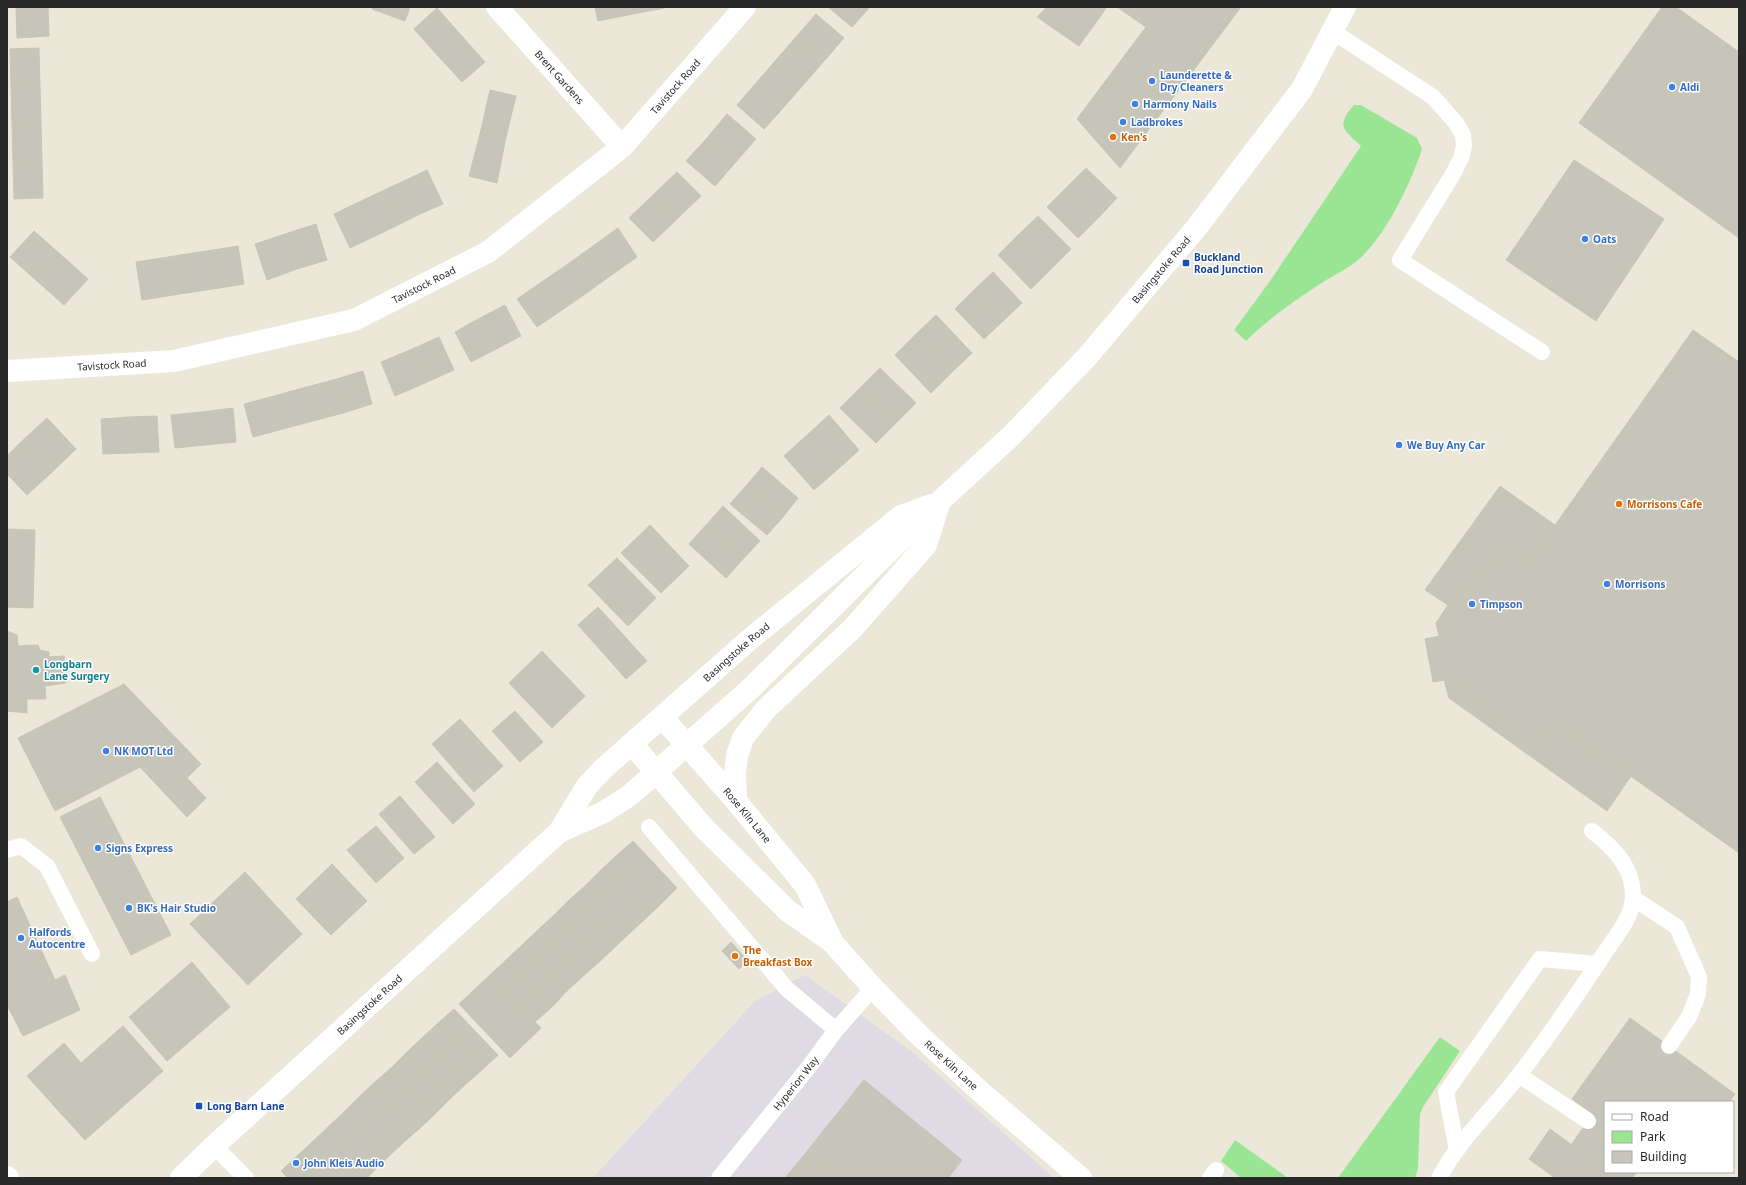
<svg xmlns="http://www.w3.org/2000/svg" width="1746" height="1185" viewBox="0 0 1746 1185" font-family="'Noto Sans',sans-serif">
<style>
.industrial{fill:#dfdbe4}
.green{fill:#9ae593}
.building{fill:#c7c5b9;stroke:#c7c5b3}
.lines{fill:none;stroke-linecap:round;stroke-linejoin:round}
.lane{stroke:#fff;stroke-width:16}
.street{stroke:#fff;stroke-width:22}
.secondary{stroke:#fff;stroke-width:22}
.shop-dot{fill:#3f7fe0;stroke:#fff;stroke-width:1.5}
.food-dot{fill:#e8710a;stroke:#fff;stroke-width:1.5}
.transit-dot{fill:#1a4fb4;stroke:#fff;stroke-width:1.5}
.culture-dot{fill:#0f9aa8;stroke:#fff;stroke-width:1.5}
.labels{text-anchor:middle;dominant-baseline:central;stroke-width:3;stroke-linejoin:round;paint-order:stroke}
.shop-label{font-size:10px;font-weight:bold;fill:#366cbe;stroke:#fff;text-anchor:start}
.street-label{font-size:10px;fill:#292929;stroke:#fff}
.food-label{font-size:10px;font-weight:bold;fill:#c56008;stroke:#fff;text-anchor:start}
.transit-label{font-size:10px;font-weight:bold;fill:#164399;stroke:#fff;text-anchor:start}
.culture-label{font-size:10px;font-weight:bold;fill:#0d838f;stroke:#fff;text-anchor:start}
</style>
<rect width="100%" height="100%" fill="#ece8d9"/>
<path class="industrial" d="M805 975 915 1054 1054 1178H593L755 1001Z"/>
<path class="green" d="M1354 105H1361L1417 138 1422 149C1410 185 1386 236 1357 261 1346 270 1332 276 1320 284 1294 301 1268 319 1246 341L1234 330 1270 281 1361 146C1344 130 1335 126 1354 105Z
M1440 1037 1460 1051 1423 1107 1420 1114 1418 1168 1415 1178H1338Z
M1235 1140 1288 1178H1241L1221 1161Z"/>
<path class="building" d="M16 7H48L49 36 17 38Z
M373 7H410L405 21 372 9Z
M595 7H632L633 14 598 21Z
M632 7H663L664 8 633 14Z
M828 7H870L852 27Z
M1047 7H1107L1079 46 1037 17Z
M1117 7H1241L1120 168 1077 119 1146 27Z
M1662 7H1676L1739 52V238L1579 123Z
M437 8 461 35 438 56 414 29Z
M816 14 844 38 824 61 796 37Z
M461 35 485 62 462 82 438 56Z
M796 37 824 61 804 84 776 60Z
M39 48 40 86H11L10 49Z
M776 60 804 84 784 107 756 83Z
M756 83 784 107 764 129 737 105Z
M11 86H40L41 123 12 124Z
M490 90 516 96 506 137 481 130Z
M727 114 756 139 735 163 707 138Z
M41 123 42 161 13 162 12 124Z
M481 130 506 137 497 183 469 176Z
M707 138 735 163 715 186 686 161Z
M1574 160 1664 219 1596 321 1506 260Z
M42 161 43 198 14 199 13 162Z
M1086 168 1117 198 1098 218 1067 187Z
M427 170 443 204 420 214 404 181Z
M677 172 701 196 677 219 653 195Z
M404 181 420 214 396 226 380 192Z
M1067 187 1098 218 1078 238 1047 207Z
M380 192 396 226 373 237 357 203Z
M653 195 677 219 653 242 629 218Z
M357 203 373 237 350 248 334 214Z
M1038 216 1071 249 1051 269 1018 235Z
M316 224 327 260 297 269 285 234Z
M618 228 637 257 613 274 593 246Z
M34 231 60 254 37 281 10 257Z
M285 234 297 269 267 280 255 244Z
M1018 235 1051 269 1031 289 998 255Z
M238 246 244 284 219 288 213 250Z
M593 246 613 274 588 292 568 264Z
M213 250 219 288 193 292 187 254Z
M60 254 88 279 64 305 37 281Z
M187 254 193 292 167 296 162 258Z
M162 258 167 296 142 300 136 262Z
M568 264 588 292 562 310 543 281Z
M993 272 1022 303 1003 321 974 290Z
M543 281 562 310 537 327 517 299Z
M974 290 1003 321 984 339 955 309Z
M505 305 521 336 496 349 480 318Z
M936 315 972 353 951 373 915 335Z
M480 318 496 349 471 362 455 332Z
M1693 330 1739 362V853L1556 723 1538 749 1459 692 1456 678 1433 682 1425 639 1449 634 1447 624 1504 544 1529 562Z
M915 335 951 373 931 393 895 355Z
M439 337 454 370 425 383 410 350Z
M410 350 425 383 395 396 381 362Z
M880 368 916 403 896 423 860 388Z
M363 371 372 404 343 413 333 380Z
M333 380 343 413 313 421 303 388Z
M303 388 313 421 283 429 274 396Z
M860 388 896 423 876 443 840 408Z
M274 396 283 429 253 437 244 404Z
M233 408 236 442 206 445 202 412Z
M202 412 206 445 175 448 171 415Z
M829 415 859 450 837 470 806 436Z
M157 416 159 452 131 453 129 417Z
M129 417 131 453 103 454 101 419Z
M47 418 76 449 52 472 22 441Z
M806 436 837 470 814 490 784 456Z
M22 441 52 472 27 495 7 474V456Z
M762 467 798 498 783 517 746 486Z
M746 486 783 517 767 535 730 504Z
M1500 486 1555 525 1529 562 1504 544 1447 624 1449 634 1439 636 1436 623 1448 605 1425 590Z
M723 506 760 541 743 559 706 525Z
M650 525 689 566 661 593 621 553Z
M706 525 743 559 726 578 689 544Z
M7 529 35 530 33 608 7 607Z
M617 558 656 598 628 626 588 585Z
M598 607 647 661 626 679 578 625Z
M7 631 17 635 18 646 38 645 40 650 49 652V657L64 656 66 683 45 686 46 699H27V713L7 711Z
M542 651 585 696 552 728 509 683Z
M1456 678 1459 692 1538 749 1556 723 1631 776 1607 811 1449 698 1444 680Z
M124 684 201 764 187 778 206 798 187 817 140 767 55 811 18 738Z
M515 711 543 742 520 762 492 731Z
M460 719 503 766 474 792 432 744Z
M437 762 475 804 453 824 415 782Z
M400 796 435 837 414 854 379 814Z
M100 797 171 935 131 955 60 817Z
M376 826 404 858 376 883 347 850Z
M633 841 677 888 662 903 617 855Z
M617 855 662 903 646 918 601 870Z
M332 864 367 901 331 935 296 899Z
M601 870 646 918 630 933 585 886Z
M245 872 302 934 248 985 190 924Z
M585 886 630 933 614 948 569 900Z
M17 897 55 980 65 975 80 1010 23 1036 7 1005V902Z
M569 900 614 948 598 963 554 915Z
M554 915 598 963 582 977 538 930Z
M538 930 582 977 566 992 522 945Z
M731 942 748 961 739 969 722 951Z
M522 945 566 992 551 1008 506 960Z
M506 960 551 1008 535 1022 490 975Z
M192 962 230 1007 167 1061 129 1017Z
M490 975 541 1028 510 1058 459 1004Z
M454 1009 498 1055 482 1070 438 1023Z
M1630 1018 1735 1094 1729 1102H1605V1169L1571 1145 1593 1114 1572 1099Z
M438 1023 482 1070 466 1084 422 1038Z
M123 1026 163 1071 85 1140 27 1076 64 1043 81 1063Z
M422 1038 466 1084 450 1099 406 1053Z
M406 1053 450 1099 435 1114 391 1068Z
M391 1068 435 1114 419 1129 375 1082Z
M864 1080 962 1160 948 1178H832L804 1155Z
M375 1082 419 1129 403 1143 359 1097Z
M359 1097 403 1143 387 1158 344 1112Z
M344 1112 387 1158 372 1173 328 1127Z
M328 1127 372 1173 367 1178H347L312 1142Z
M1550 1129 1605 1169V1172H1609L1617 1178H1555L1529 1159Z
M312 1142 347 1178H318L297 1156Z
M804 1155 832 1178H785Z
M297 1156 318 1178H288L281 1171Z
M1609 1172H1637L1632 1178H1617Z"/>
<g class="lines">
<g class="lane">
<path d="M1332 31 1433 97 1456 123 1463 135 1464 146 1461 158 1453 174 1400 260 1542 352"/>
<path d="M649 827 787 989 836 1030"/>
<path d="M7 850 21 846 47 866 92 954"/>
<path d="M1633 898 1677 927 1699 977 1698 994 1689 1017 1669 1046"/>
<path d="M1519 1075 1588 1121"/>
<path d="M214 1146 246 1178"/>
<path d="M1457 1150 1446 1092 1540 959 1597 964"/>
<path id="s1" d="M719 1178 808 1068 836 1030 873 988"/>
<path d="M1210 1178 1216 1170"/>
<path d="M1439 1178C1459 1140 1493 1109 1519 1075 1549 1036 1577 995 1604 954 1615 937 1632 918 1633 898 1634 868 1614 848 1592 831"/>
</g>
<g class="street">
<path id="s2" d="M497 7 622 147"/>
<path id="s3" d="M7 371 174 361 354 320 488 252 622 147 745 7"/>
<path d="M7 1177 8 1178"/>
</g>
<g class="secondary">
<path id="s4" d="M662 717 736 801 805 885 832 941"/>
<path id="s5" d="M632 744 704 828 788 911 832 942 873 988 920 1036 982 1093 1081 1178"/>
<path d="M736 801 735 774 737 755 743 738 766 709 853 628 926 545 939 504"/>
<path id="s6" d="M559 832 602 813 629 796 749 690 940 501 1012 435 1087 357 1197 227 1302 89 1345 7"/>
<path id="s7" d="M181 1178 214 1146 559 832 587 786 603 769 749 640 901 516 931 505"/>
</g>
</g>
<g class="shop-dot">
<circle cx="1152" cy="81" r="4"/>
<circle cx="1672" cy="87" r="4"/>
<circle cx="1135" cy="104" r="4"/>
<circle cx="1123" cy="122" r="4"/>
<circle cx="1585" cy="239" r="4"/>
<circle cx="1399" cy="445" r="4"/>
<circle cx="1607" cy="584" r="4"/>
<circle cx="1472" cy="604" r="4"/>
<circle cx="106" cy="751" r="4"/>
<circle cx="98" cy="848" r="4"/>
<circle cx="129" cy="908" r="4"/>
<circle cx="21" cy="938" r="4"/>
<circle cx="296" cy="1163" r="4"/>
</g>
<g class="food-dot">
<circle cx="1113" cy="137" r="4"/>
<circle cx="1619" cy="504" r="4"/>
<circle cx="735" cy="956" r="4"/>
</g>
<g class="transit-dot">
<rect x="1182" y="259" width="8" height="8" rx="2"/>
<rect x="195" y="1102" width="8" height="8" rx="2"/>
</g>
<circle class="culture-dot" cx="36" cy="670" r="4"/>
<g class="labels">
<g class="shop-label">
<text x="1160" y="75">Launderette &amp;<tspan x="1160" dy="12">Dry Cleaners</tspan></text>
<text x="1680" y="87">Aldi</text>
<text x="1143" y="104">Harmony Nails</text>
<text x="1131" y="122">Ladbrokes</text>
<text x="1593" y="239">Oats</text>
<text x="1407" y="445">We Buy Any Car</text>
<text x="1615" y="584">Morrisons</text>
<text x="1480" y="604">Timpson</text>
<text x="114" y="751">NK MOT Ltd</text>
<text x="106" y="848">Signs Express</text>
<text x="137" y="908">BK's Hair Studio</text>
<text x="29" y="932">Halfords<tspan x="29" dy="12">Autocentre</tspan></text>
<text x="304" y="1163">John Kleis Audio</text>
</g>
<g class="street-label">
<text stroke="none"><textPath href="#s2" startOffset="94">Brent Gardens</textPath></text>
<text stroke="none"><textPath href="#s3" startOffset="753">Tavistock Road</textPath></text>
<text stroke="none"><textPath href="#s6" startOffset="828">Basingstoke Road</textPath></text>
<text stroke="none"><textPath href="#s3" startOffset="430">Tavistock Road</textPath></text>
<text stroke="none"><textPath href="#s3" startOffset="105">Tavistock Road</textPath></text>
<text stroke="none"><textPath href="#s7" startOffset="767">Basingstoke Road</textPath></text>
<text stroke="none"><textPath href="#s4" startOffset="130">Rose Kiln Lane</textPath></text>
<text stroke="none"><textPath href="#s7" startOffset="256">Basingstoke Road</textPath></text>
<text stroke="none"><textPath href="#s5" startOffset="454">Rose Kiln Lane</textPath></text>
<text stroke="none"><textPath href="#s1" startOffset="122">Hyperion Way</textPath></text>
</g>
<g class="food-label">
<text x="1121" y="137">Ken's</text>
<text x="1627" y="504">Morrisons Cafe</text>
<text x="743" y="950">The<tspan x="743" dy="12">Breakfast Box</tspan></text>
</g>
<g class="transit-label">
<text x="1194" y="257">Buckland<tspan x="1194" dy="12">Road Junction</tspan></text>
<text x="207" y="1106">Long Barn Lane</text>
</g>
<g class="culture-label">
<text x="44" y="664">Longbarn<tspan x="44" dy="12">Lane Surgery</tspan></text>
</g>
</g>
<rect width="1746" height="1185" fill="none" stroke="#292929" stroke-width="16"/>
<rect x="1604" y="1101" width="130" height="72" fill="#ffffff" stroke="#a9a9a9"/>
<rect x="1612" y="1114" width="20" height="6" fill="#ffffff" stroke="#a9a9a9"/>
<text x="1640" y="1121" font-size="12" fill="#292929">Road</text>
<rect x="1612" y="1131" width="20" height="12" fill="#9ae593" stroke="#a9a9a9"/>
<text x="1640" y="1141" font-size="12" fill="#292929">Park</text>
<rect x="1612" y="1151" width="20" height="12" fill="#c7c5b9" stroke="#a9a9a9"/>
<text x="1640" y="1161" font-size="12" fill="#292929">Building</text>
</svg>
